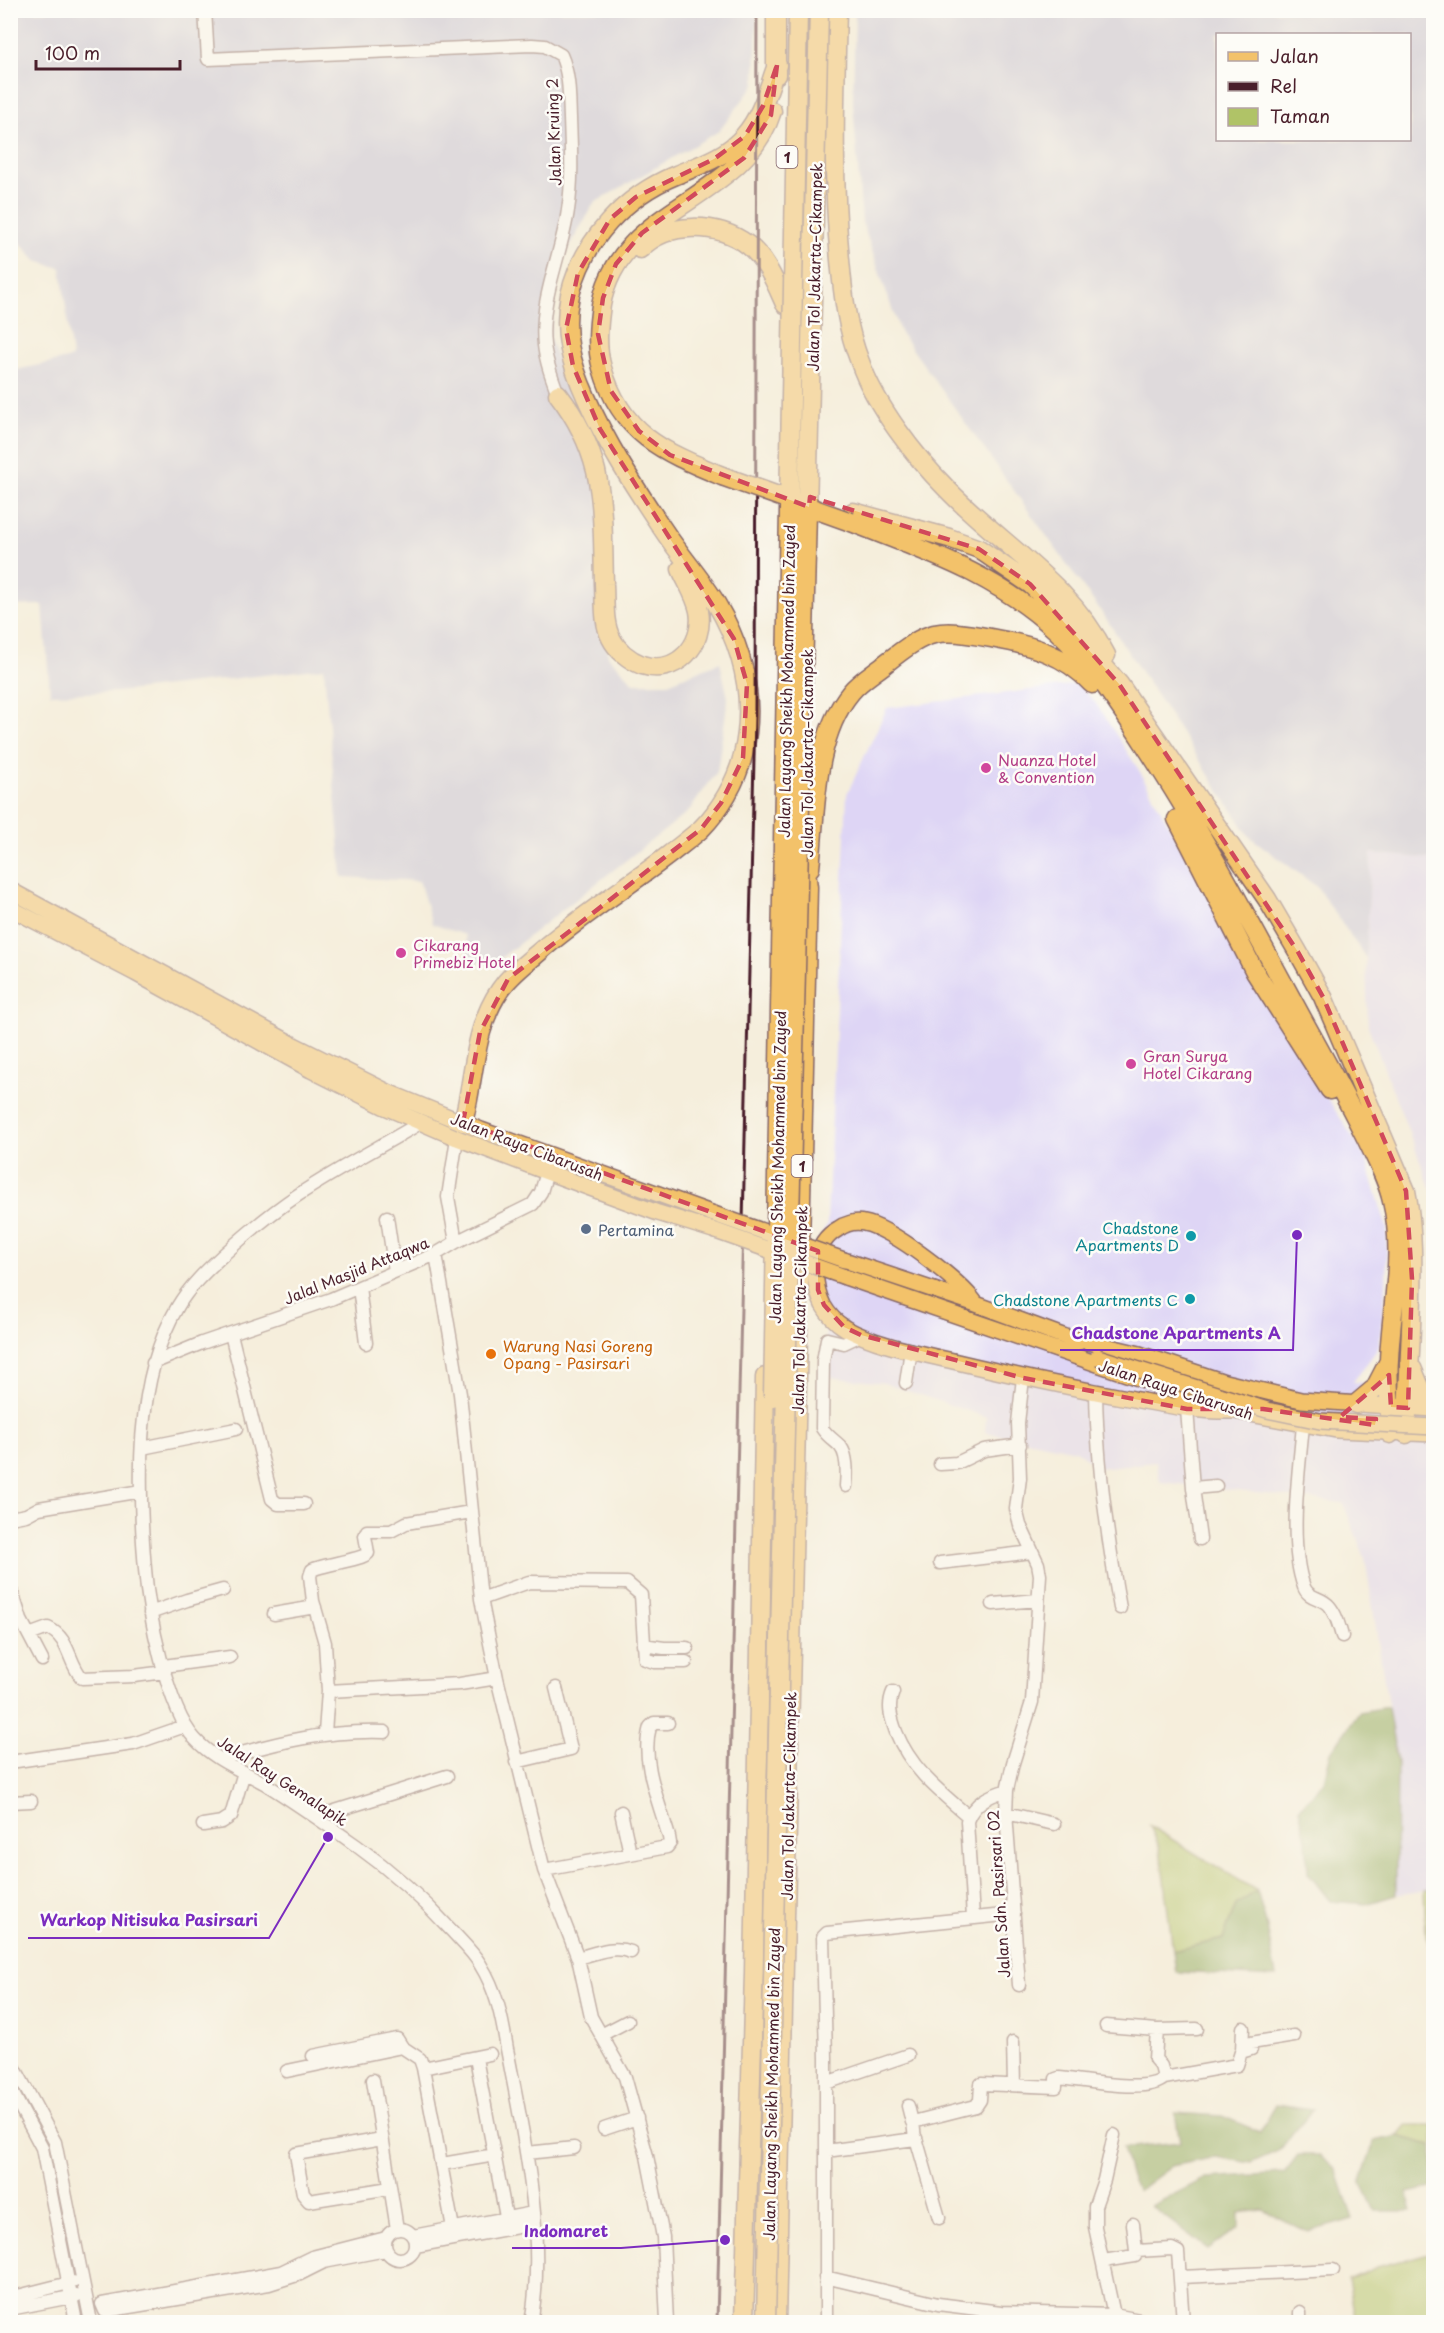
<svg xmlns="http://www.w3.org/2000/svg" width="1444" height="2333" viewBox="0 0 1444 2333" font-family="'Playpen Sans',sans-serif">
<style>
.built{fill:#ded5f5}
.industrial{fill:#c3c1db;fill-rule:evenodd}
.green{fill:#b0c367;stroke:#7d7149;stroke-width:1.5}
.forest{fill:#8ca95c;stroke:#6b6444;stroke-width:1.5}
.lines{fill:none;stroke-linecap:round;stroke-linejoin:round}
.minor-casing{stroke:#866769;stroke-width:15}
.major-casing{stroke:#866769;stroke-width:18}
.highway-casing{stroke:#866769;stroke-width:21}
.minor{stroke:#fff;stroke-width:12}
.major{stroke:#f3c26a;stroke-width:15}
.highway{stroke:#f3c26a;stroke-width:18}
.rail{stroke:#4a1f2b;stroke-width:3}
.major-bridge-casing{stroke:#866769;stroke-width:18;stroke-linecap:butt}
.highway-bridge-casing{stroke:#866769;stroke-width:21;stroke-linecap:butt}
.major-bridge{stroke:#f3c26a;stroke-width:15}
.highway-bridge{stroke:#f3c26a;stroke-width:18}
.marked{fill:none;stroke:#d1495b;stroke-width:4.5;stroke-dasharray:12 8;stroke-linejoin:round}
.hotel-dot{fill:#d1479c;stroke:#fdfcf7;stroke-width:2}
.service-dot{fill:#5c6f8a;stroke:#fdfcf7;stroke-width:2}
.culture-dot{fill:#0f9aa8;stroke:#fdfcf7;stroke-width:2}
.food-dot{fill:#e8710a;stroke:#fdfcf7;stroke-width:2}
.labels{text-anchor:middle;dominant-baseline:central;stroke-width:5;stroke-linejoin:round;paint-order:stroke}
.shield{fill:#fdfcf7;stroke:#806168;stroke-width:1.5}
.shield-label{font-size:14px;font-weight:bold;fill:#4a1f2b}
.street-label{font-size:15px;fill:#4a1f2b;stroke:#fdfcf7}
.hotel-label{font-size:15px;fill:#b23c85;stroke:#fdfcf7;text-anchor:start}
.culture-label{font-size:15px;fill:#0d838f;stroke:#fdfcf7;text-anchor:end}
.service-label{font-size:15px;fill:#4e5e75;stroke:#fdfcf7;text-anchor:start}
.food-label{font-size:15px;fill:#c56008;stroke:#fdfcf7;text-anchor:start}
.leader{fill:none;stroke:#7b2cbf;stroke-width:2}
.callout-dot{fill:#7b2cbf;stroke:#fdfcf7;stroke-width:2}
.callout-label{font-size:16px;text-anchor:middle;font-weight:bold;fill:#7b2cbf;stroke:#fdfcf7;stroke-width:5;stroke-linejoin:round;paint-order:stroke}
</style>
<rect width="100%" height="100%" fill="#fdfcf7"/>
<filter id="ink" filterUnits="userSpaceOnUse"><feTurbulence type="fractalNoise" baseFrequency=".0167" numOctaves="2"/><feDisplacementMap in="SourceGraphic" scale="12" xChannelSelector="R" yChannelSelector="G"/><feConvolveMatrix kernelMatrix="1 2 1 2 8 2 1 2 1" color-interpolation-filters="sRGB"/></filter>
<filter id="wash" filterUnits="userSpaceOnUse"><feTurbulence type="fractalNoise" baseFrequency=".008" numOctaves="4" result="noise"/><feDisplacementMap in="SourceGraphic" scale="24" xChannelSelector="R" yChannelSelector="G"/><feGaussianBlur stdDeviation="1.35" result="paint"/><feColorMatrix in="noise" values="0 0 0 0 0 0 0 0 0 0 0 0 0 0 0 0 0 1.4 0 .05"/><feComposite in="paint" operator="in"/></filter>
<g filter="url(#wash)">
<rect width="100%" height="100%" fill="#f5eedc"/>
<path class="built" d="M1078 684 1095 702 1139 770 1261 996 1365 1156 1387 1228 1386 1284 1379 1347 1353 1382 1433 1391V1889L1396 1895 1397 1762 1365 1558 1343 1503 1160 1482 1156 1462 1098 1468 1076 1450 985 1432 986 1417 884 1383 820 1376 826 1332 809 1286 818 1242 827 1224 847 794 887 708Z
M1371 853 1433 859V1221V1195L1368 1026 1366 958Z"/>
<path class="industrial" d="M11 11H757L755 84 719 131 594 203 559 266 550 339 594 461 604 569 608 656 634 683H668L720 662 728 698 717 772 688 812 493 964 469 962 465 935 432 924 419 881 342 877 324 668 118 692 50 694 43 605 11 606V371L72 358 61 268 36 261 14 235 11 236Z
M855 11H1433V859L1371 853 1366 958 1317 887 1250 837 1107 620 900 332 862 222 853 103ZM1218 34H1410V140H1218Z"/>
<path class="green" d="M1150 1826 1257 1891 1236 1905 1223 1939 1173 1951 1160 1849Z
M1433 1889H1434L1433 1952 1426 1937 1424 1890Z
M1407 2125H1433V2146L1398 2136Z
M1433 2252V2322H1356L1348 2280 1377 2267Z"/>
<path class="forest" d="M1388 1707 1397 1762 1396 1895 1366 1904 1330 1901 1308 1873 1306 1840 1299 1809 1324 1781 1331 1752 1359 1712Z
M1257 1891 1267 1927 1276 1977 1176 1972 1173 1951 1223 1939 1236 1905Z
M1276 2105 1313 2110 1278 2151 1251 2163 1216 2157 1172 2166 1138 2191 1130 2175 1123 2148 1180 2142 1175 2113 1222 2116 1260 2132Z
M1398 2136 1433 2146V2188L1407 2193 1412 2211H1375L1361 2181 1374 2141Z
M1298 2155H1320L1336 2169 1353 2219 1308 2232 1263 2210 1239 2213V2227L1208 2249 1151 2206 1206 2178 1284 2173Z"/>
</g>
<g filter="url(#ink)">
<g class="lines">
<defs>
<path id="minor" d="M205 10 208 59 532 45 545 46 561 55C570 75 569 96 570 118 571 148 573 179 568 210 562 254 539 300 544 345 546 362 552 378 558 394
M420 1123C380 1147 337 1169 298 1195 271 1213 246 1234 222 1256 206 1271 189 1287 178 1306 134 1380 138 1486 145 1569 148 1611 167 1709 195 1739 213 1759 241 1770 264 1783 296 1803 326 1824 357 1846 392 1871 422 1898 451 1930 461 1941 473 1952 480 1964 497 1991 502 2018 507 2049 523 2133 547 2237 531 2322
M387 1217 395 1271
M456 1242 448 1197 457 1138
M436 1254 460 1394 481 1599 497 1678 544 1870 578 1958 591 2017 625 2077 647 2156 663 2237 667 2322
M359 1287 366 1343
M231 1334 272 1499 278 1504H304
M153 1363 202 1343 331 1299 436 1254 456 1242 533 1204 541 1192 547 1172
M906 1383 911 1350
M1096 1392C1097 1465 1107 1536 1120 1608
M1187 1409 1193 1488 1200 1539
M1303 1425C1299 1472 1288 1543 1304 1587 1308 1599 1322 1597 1329 1606 1336 1614 1339 1625 1342 1636
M142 1448 236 1429
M940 1464 957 1463 984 1450 1020 1445
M846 1486C847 1475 848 1455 840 1446 834 1440 827 1436 822 1428L823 1361 827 1339 844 1343 861 1335
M1193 1488 1216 1486
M10 1518 26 1515 39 1508 141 1491
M940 1563 1032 1552
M10 1585 21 1620 42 1660
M481 1599 529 1582 627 1583 641 1595 645 1659 654 1662H686
M993 1604 1038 1600
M150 1613 187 1600 223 1590
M274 1614 315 1607
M29 1635 48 1628C70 1638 68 1663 82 1678L134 1676 165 1672
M643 1645 664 1648H687
M164 1666 230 1657
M328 1691 460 1684 497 1678
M893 1692C887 1706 891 1718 896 1732 911 1769 939 1791 968 1816
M325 1733 328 1691 325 1643 313 1601 310 1576 312 1570C324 1564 362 1560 368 1553L365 1536 367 1531H391L406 1523 471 1512
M222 1759C276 1742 328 1730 385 1732
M10 1762 133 1744 185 1726
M516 1762 571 1749 556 1688
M10 1802 31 1801
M621 1812 630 1853
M1006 1813 1054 1824
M316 1817 447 1776
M203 1825 222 1822 231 1816 244 1772
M544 1870 667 1847 670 1843 669 1837C660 1805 640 1760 650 1727L654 1723H668
M973 1918 967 1821C974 1802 989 1796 1007 1790
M578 1958C596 1953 612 1945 631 1952
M1019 1985 1006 1813 1007 1790 1013 1763 1032 1702 1040 1575 1038 1564 1020 1525 1016 1509 1020 1478 1018 1423 1023 1378
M1106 2026 1157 2030 1197 2029
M1157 2030 1155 2059 1161 2066 1164 2078
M601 2035 628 2021
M1013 2042 1014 2085
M1242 2050 1243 2028
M313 2056 397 2039 402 2047
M476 2058 506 2217
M10 2059 55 2142 91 2322
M423 2068 490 2054
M287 2071 402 2047 420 2059 423 2068 453 2228
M373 2080 397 2229
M826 2083 908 2055
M10 2088 42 2148 76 2322
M908 2106 912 2122
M604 2129 637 2118
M1114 2135 1104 2180 1095 2206V2227L1114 2315
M916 2138 939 2218
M382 2139 296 2154 303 2194 309 2201 390 2188
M826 2151 915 2139 913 2122 976 2106 980 2100 981 2084 1056 2087V2079L1059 2078C1082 2080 1148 2094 1164 2078L1237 2065 1241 2052 1251 2049V2043L1294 2036
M527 2153 574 2148
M442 2164 495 2155
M1133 2224 1136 2251 1172 2249 1178 2252 1183 2322
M385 2244a15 15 0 1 1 30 0a15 15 0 1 1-30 0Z
M413 2236 533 2213
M415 2246 534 2224
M386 2250 324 2262 300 2274 269 2284 105 2311 102 2304 281 2272 312 2257 386 2238
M1103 2261 1135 2256 1136 2251
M825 2277 938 2304 1001 2312 1114 2315 1150 2322
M1181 2277 1333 2270
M10 2298 73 2282
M10 2309 76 2296
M826 2322V2058L823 1937 827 1933 1014 1914
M1300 2322V2312"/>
<path id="major" d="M10 890 294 1045 390 1093 481 1130 714 1214
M10 908 135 973 311 1070 383 1106 457 1138 547 1172 658 1213 713 1230
M844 1260 976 1304 1079 1342
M845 1277 1234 1411 1336 1430 1434 1434
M976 1304C962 1282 890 1227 864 1223 855 1221 845 1224 838 1229 812 1243 811 1280 823 1305 828 1314 837 1323 845 1328 875 1345 919 1353 953 1361 1008 1374 1062 1386 1117 1396 1156 1403 1194 1412 1234 1411
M1072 1338 1140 1354 1225 1382 1301 1400 1434 1409"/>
<path id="highway" d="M776 10V75
M837 10C835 94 832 177 840 260 843 295 847 329 860 362 875 405 915 457 947 489 1001 545 1070 583 1106 655
M640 249C668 221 717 222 748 245 766 259 776 284 785 304
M558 394C575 416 589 443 596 471 604 507 603 547 604 584 605 602 603 623 611 638 617 650 629 660 642 665 676 676 705 645 699 611 696 596 687 583 681 569
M722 476C664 452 621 435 602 368 596 347 598 326 601 305 619 205 744 202 772 111
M853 512 949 538 979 549 1030 584 1057 611 1119 684 1267 899 1298 952 1323 997 1406 1191C1413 1226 1413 1262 1412 1297 1411 1343 1408 1388 1406 1434
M851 522C927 552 994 573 1056 630 1094 665 1121 708 1149 751 1205 837 1253 928 1302 1018 1324 1058 1346 1097 1366 1138 1376 1159 1387 1179 1392 1201 1405 1254 1391 1307 1389 1360 1387 1384 1391 1409 1390 1434
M1177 819 1255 972 1330 1090
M810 868C816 812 813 738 851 692 860 681 875 672 886 663 929 629 936 628 991 638 1030 645 1065 654 1092 684
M463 1122C475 1078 473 1029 500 990 510 975 524 965 538 953 579 917 626 888 670 854 680 846 691 838 701 829 720 810 737 781 743 755 756 701 744 650 716 603 700 577 679 554 662 528 634 486 606 443 586 397 571 364 562 331 570 295 583 240 625 196 676 175 700 165 726 157 744 136 762 116 768 89 777 65
M1412 1368 1423 1394 1434 1406
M1356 1404 1375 1388 1388 1363
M744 2322 754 1973 765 1377
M776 2322 808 887 804 855"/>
</defs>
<use href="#minor" class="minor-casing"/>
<use href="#major" class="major-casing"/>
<use href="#highway" class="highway-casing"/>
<use href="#minor" class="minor"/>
<use href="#major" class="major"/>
<use href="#highway" class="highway"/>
<path class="rail" d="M717 2322 755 716 757 10"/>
<defs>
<path id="major-bridge" d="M714 1214 844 1260
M713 1230 845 1277
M1098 1357 1267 1410 1320 1421 1434 1427"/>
<path id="highway-bridge" d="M722 476 851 522
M773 1397 798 10
M766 2322 780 1638 819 10"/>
</defs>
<use href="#major-bridge" class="major-bridge-casing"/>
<use href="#highway-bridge" class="highway-bridge-casing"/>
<use href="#major-bridge" class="major-bridge"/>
<use href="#highway-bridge" class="highway-bridge"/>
</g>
</g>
<path d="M0 0H1444V2333H0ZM777 65 771 115 744 158 642 233 616 264 603 298 598 334 611 391 639 431 670 455 809 507 810 497 979 549 1030 584 1119 684 1298 952 1323 997 1406 1191 1412 1279 1408 1408 1391 1407 1389 1375 1340 1417 1376 1419 1375 1425 1263 1409H1187L1023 1378 861 1335 844 1327 824 1305 818 1290V1251L463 1122 480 1032 508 979 701 829 721 803 743 758 747 684 734 639 600 429 573 366 566 329 578 273 610 219 636 197 714 159 745 136 763 106Z" fill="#f5eedc" fill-opacity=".55" fill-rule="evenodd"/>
<path class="marked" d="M777 65 771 115 744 158 642 233 616 264 603 298 598 334 611 391 639 431 670 455 809 507 810 497 979 549 1030 584 1119 684 1298 952 1323 997 1406 1191 1412 1279 1408 1408 1391 1407 1389 1375 1340 1417 1376 1419 1375 1425 1263 1409H1187L1023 1378 861 1335 844 1327 824 1305 818 1290V1251L463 1122 480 1032 508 979 701 829 721 803 743 758 747 684 734 639 600 429 573 366 566 329 578 273 610 219 636 197 714 159 745 136 763 106Z"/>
<g class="hotel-dot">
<circle cx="986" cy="768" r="6"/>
<circle cx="401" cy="953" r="6"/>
<circle cx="1131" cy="1064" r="6"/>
</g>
<circle class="service-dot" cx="586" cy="1229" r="6"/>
<g class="culture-dot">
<circle cx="1191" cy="1236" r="6"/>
<circle cx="1190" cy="1299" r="6"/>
</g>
<circle class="food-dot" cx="491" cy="1354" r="6"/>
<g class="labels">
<g class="shield">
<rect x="776.5" y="146" width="21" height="22" rx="4.5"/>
<rect x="791.5" y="1155" width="21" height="22" rx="4.5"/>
</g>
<g class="shield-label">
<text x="787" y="157">1</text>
<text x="802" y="1166">1</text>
</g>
<g class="street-label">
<text transform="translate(553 132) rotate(-92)">Jalan Kruing 2</text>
<text transform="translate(814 267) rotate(-89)">Jalan Tol Jakarta–Cikampek</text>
<text transform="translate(786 681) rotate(-89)">Jalan Layang Sheikh Mohammed bin Zayed</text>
<text transform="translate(806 753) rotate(-90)">Jalan Tol Jakarta–Cikampek</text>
<text transform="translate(527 1146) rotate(21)">Jalan Raya Cibarusah</text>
<text transform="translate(777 1167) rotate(-89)">Jalan Layang Sheikh Mohammed bin Zayed</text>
<text transform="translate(356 1270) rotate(-22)">Jalal Masjid Attaqwa</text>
<text transform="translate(799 1310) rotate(-89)">Jalan Tol Jakarta–Cikampek</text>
<text transform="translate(1176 1389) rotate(18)">Jalan Raya Cibarusah</text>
<text transform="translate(283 1780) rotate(33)">Jalal Ray Gemalapik</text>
<text transform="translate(788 1796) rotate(-89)">Jalan Tol Jakarta–Cikampek</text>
<text transform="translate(998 1894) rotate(-94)">Jalan Sdn. Pasirsari 02</text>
<text transform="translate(771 2084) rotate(-89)">Jalan Layang Sheikh Mohammed bin Zayed</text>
</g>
<g class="hotel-label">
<text x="998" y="759">Nuanza Hotel<tspan x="998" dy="17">&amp; Convention</tspan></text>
<text x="413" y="944">Cikarang<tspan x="413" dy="17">Primebiz Hotel</tspan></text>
<text x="1143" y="1055">Gran Surya<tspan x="1143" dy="17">Hotel Cikarang</tspan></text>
</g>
<g class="culture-label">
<text x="1179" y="1227">Chadstone<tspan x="1179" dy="17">Apartments D</tspan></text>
<text x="1178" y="1299">Chadstone Apartments C</text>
</g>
<g class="service-label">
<text x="598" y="1229">Pertamina</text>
</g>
<g class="food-label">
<text x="503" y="1345">Warung Nasi Goreng<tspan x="503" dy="17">Opang - Pasirsari</tspan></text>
</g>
</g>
<path class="leader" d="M1297 1235L1293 1350H1060M328 1837L269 1938H28M725 2240L621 2248H512"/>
<g class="callout-dot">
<circle cx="1297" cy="1235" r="6"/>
<circle cx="328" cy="1837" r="6"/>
<circle cx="725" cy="2240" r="6"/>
</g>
<g class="callout-label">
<text x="1176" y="1339">Chadstone Apartments A</text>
<text x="149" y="1926">Warkop Nitisuka Pasirsari</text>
<text x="566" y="2237">Indomaret</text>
</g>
<rect width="1444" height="2333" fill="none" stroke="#fdfcf7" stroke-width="36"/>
<rect x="1216" y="33" width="195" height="108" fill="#fdfcf7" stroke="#b5a4a5" stroke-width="1.5"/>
<rect x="1228" y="52" width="30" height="9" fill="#f3c26a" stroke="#b5a4a5" stroke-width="1.5"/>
<text x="1270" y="63" font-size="18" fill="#4a1f2b">Jalan</text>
<rect x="1228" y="82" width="30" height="9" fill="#4a1f2b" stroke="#b5a4a5" stroke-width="1.5"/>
<text x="1270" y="93" font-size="18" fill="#4a1f2b">Rel</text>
<rect x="1228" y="108" width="30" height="18" fill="#b0c367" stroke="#b5a4a5" stroke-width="1.5"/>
<text x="1270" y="123" font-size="18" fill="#4a1f2b">Taman</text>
<path d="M36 60v9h144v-9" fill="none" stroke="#4a1f2b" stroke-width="3"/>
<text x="45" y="60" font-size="18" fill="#4a1f2b" stroke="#fdfcf7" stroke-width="4.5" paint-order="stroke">100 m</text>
</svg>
